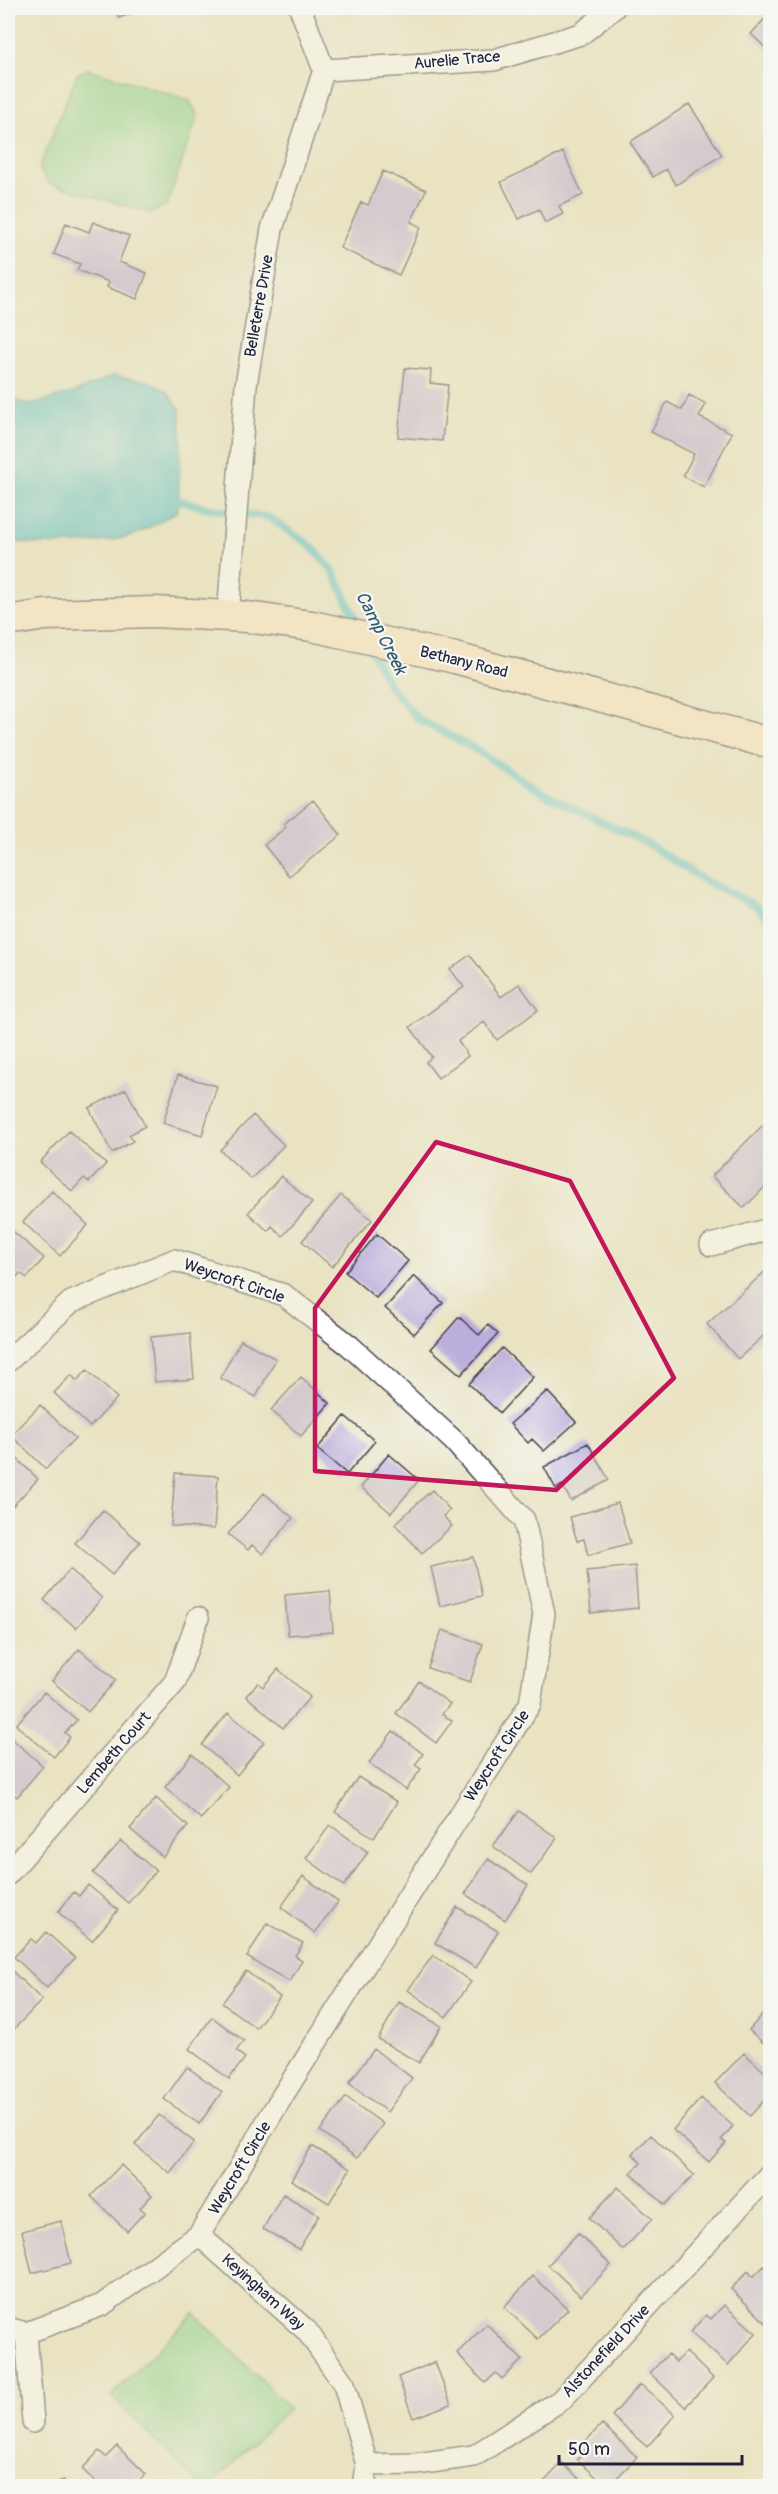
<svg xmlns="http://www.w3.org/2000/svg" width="778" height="2494" viewBox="0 0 778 2494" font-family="Pangolin,sans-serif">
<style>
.green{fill:#88d390;stroke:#557a66;stroke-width:1.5}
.water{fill:#53c0cc;stroke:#3a7184;stroke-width:1.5}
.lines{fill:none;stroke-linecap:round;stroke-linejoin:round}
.stream{stroke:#53c0cc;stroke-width:8}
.building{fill:#bbaddc}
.street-casing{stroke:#403f4f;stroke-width:24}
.secondary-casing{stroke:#403f4f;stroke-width:33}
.street{stroke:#fff;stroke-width:21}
.secondary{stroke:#fee5c5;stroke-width:30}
.marked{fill:none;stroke:#c2185b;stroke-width:4.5;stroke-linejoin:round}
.labels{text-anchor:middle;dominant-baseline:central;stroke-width:4.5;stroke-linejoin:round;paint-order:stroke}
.street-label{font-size:16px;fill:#22223b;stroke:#f6f6f2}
.water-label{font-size:18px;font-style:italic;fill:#33596e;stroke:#f6f6f2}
</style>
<rect width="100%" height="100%" fill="#f6f6f2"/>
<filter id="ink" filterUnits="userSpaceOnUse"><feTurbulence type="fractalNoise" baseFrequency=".0167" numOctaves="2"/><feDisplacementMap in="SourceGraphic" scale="12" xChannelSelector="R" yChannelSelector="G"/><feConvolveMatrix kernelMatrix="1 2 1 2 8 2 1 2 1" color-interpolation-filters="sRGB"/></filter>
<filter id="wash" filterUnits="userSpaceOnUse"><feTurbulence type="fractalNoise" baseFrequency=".008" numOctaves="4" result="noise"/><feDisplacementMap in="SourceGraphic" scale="24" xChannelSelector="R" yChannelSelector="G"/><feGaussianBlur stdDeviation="1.35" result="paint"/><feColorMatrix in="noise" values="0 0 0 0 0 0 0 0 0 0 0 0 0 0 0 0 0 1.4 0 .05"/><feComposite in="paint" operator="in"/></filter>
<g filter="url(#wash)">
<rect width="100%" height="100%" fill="#e9e3c2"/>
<path class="green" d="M88 69 189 100 198 115 167 205 150 213 48 183 39 168 77 74Z
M194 2313 289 2408 210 2486H201L111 2396Z"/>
<path class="water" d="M113 376 149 381 168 392 180 409 181 439 178 511C164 519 148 530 133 535 102 545 39 548 8 540V394L9 398 30 405 76 392Z"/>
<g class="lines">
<path class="stream" d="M171 498 207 508 268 517 310 545 333 571 361 630
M369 646 388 684 418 719 475 749 543 793 648 844 703 880 756 906 770 921"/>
</g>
<g id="blocks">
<path class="building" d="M114 8H144L119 18Z
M770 13V52L751 34Z
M689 104 722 155 676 185 666 169 653 177 630 142Z
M563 152 583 195 559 206 563 214 545 223 539 209 519 219 501 182Z
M383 171 426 190 411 222 421 227 399 275 340 248 361 202 368 205Z
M93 222 129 236 119 262 147 273 137 299 107 287 109 282 77 270 80 264 54 254 66 223 89 232Z
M405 368 431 370 430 383 448 385 442 441 398 437Z
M689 395 706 404 699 417 732 433 704 487 683 476 694 454 651 432 667 402 682 410Z
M313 800 341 835 289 876 264 845 286 827 284 824Z
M470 955 501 997 519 984 538 1010 497 1040 484 1022 458 1041 468 1056 438 1078 426 1062 432 1057 410 1027 464 987 450 969Z
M178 1075 217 1086 202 1135 163 1123Z
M126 1089 145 1126 129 1135 133 1141 112 1153 89 1108Z
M253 1115 284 1145 251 1179 220 1150Z
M770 1118V1182L744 1208 712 1176Z
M69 1131 106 1164 89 1182 84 1178 72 1191 40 1162Z
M281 1176 312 1203 283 1236 272 1226 268 1231 248 1213Z
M52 1191 88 1225 60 1256 23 1222Z
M341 1195 372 1220 332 1267 302 1241Z
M8 1227 44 1258 27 1278 20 1273 11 1284 8 1281Z
M377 1234 408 1261 376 1298 345 1272Z
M770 1267V1330L738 1359 707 1324Z
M414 1276 443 1303 414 1334 385 1308Z
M459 1317 479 1335 488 1325 498 1334 461 1375 431 1349Z
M190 1333 194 1379 155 1382 151 1337Z
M241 1340 276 1359 256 1397 220 1378Z
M502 1348 533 1377 500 1413 469 1384Z
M87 1370 117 1398 90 1427 54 1393 71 1375 77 1381Z
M301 1377 330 1403 301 1436 271 1410Z
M547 1391 576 1422 544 1451 532 1439 528 1443 510 1424Z
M40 1405 75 1438 46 1469 11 1435Z
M345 1416 375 1441 347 1474 317 1449Z
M588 1443 609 1480 571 1501 562 1485 556 1489 544 1467Z
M8 1450 38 1479 9 1510 8 1509Z
M389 1454 419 1480 391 1513 361 1487Z
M175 1473 218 1476 214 1529 171 1526Z
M432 1490 450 1510 443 1516 452 1526 422 1553 395 1524Z
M264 1493 293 1518 263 1554 252 1545 248 1550 228 1534Z
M618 1503 630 1543 588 1555 584 1539 577 1541 570 1517Z
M103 1510 140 1542 112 1575 75 1543Z
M473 1557 482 1596 440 1606 431 1567Z
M635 1566 638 1608 591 1613 587 1571Z
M70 1569 102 1598 76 1628 44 1600Z
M330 1591 333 1632 288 1635 285 1595Z
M442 1630 483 1644 470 1682 428 1668Z
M79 1649 116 1680 88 1712 52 1681Z
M278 1669 310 1697 283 1728 246 1696 258 1683 263 1687Z
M419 1681 450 1704 442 1714 452 1721 436 1743 396 1713Z
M44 1692 77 1720 65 1733 70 1737 54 1757 16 1725Z
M228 1713 264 1742 237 1775 202 1745Z
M393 1731 423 1754 415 1765 421 1769 406 1790 369 1763Z
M11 1738 43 1766 17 1797 8 1789V1743Z
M192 1754 229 1787 201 1819 165 1787Z
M358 1777 397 1802 374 1838 335 1812Z
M769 1789H770V1807L766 1806Z
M156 1798 188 1826 163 1857 130 1829Z
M519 1811 557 1838 531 1874 493 1846Z
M330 1825 368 1852 344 1886 306 1858Z
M121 1841 156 1871 128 1903 93 1873Z
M488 1859 528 1885 505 1920 465 1894Z
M303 1876 338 1902 315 1933 281 1907Z
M88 1885 118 1910 92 1941 58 1912 74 1892 79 1896Z
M457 1907 498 1931 476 1968 435 1943Z
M267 1923 303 1943 295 1956 302 1960 290 1982 247 1957Z
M46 1932 75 1958 47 1988 14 1957 31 1939 36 1943Z
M433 1955 471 1982 446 2017 408 1990Z
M8 1967 42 2000 13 2030 8 2025Z
M246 1971 280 1997 256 2028 222 2003Z
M399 2002 441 2026 419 2063 378 2039Z
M770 2006V2049L749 2030Z
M212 2017 244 2041 236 2051 245 2058 229 2079 189 2049Z
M374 2049 412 2078 387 2112 349 2083Z
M744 2053 770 2077V2094L750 2116 715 2083Z
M187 2067 222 2092 199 2124 164 2099Z
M346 2097 383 2124 357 2158 320 2131Z
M701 2098 733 2126 721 2140 726 2143 709 2162 673 2130Z
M159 2115 194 2142 170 2173 135 2145Z
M651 2135 694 2175 665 2205 631 2173 641 2163 633 2154Z
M312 2146 350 2169 329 2203 291 2180Z
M121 2165 152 2195 140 2208 145 2212 127 2231 91 2196Z
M618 2187 652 2219 623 2250 589 2218Z
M283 2194 319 2215 299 2249 263 2229Z
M61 2221 71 2263 32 2273 22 2231Z
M578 2233 611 2265 581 2296 548 2265Z
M764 2266 770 2272V2319L766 2323 731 2289 748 2271 753 2277Z
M533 2276 568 2309 538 2339 504 2307Z
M724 2305 756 2333 728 2365 690 2332 706 2315 711 2319Z
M487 2324 522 2360 502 2379 496 2373 485 2383 457 2353Z
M686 2352 713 2378 685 2407 650 2373 668 2354 676 2362Z
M435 2362 451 2404 413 2418 398 2377Z
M640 2384 675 2415 647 2447 612 2416Z
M602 2424 637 2457 609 2486H606L577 2459 588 2447 584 2443Z
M117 2446 146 2474 134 2486H100L82 2469 99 2451 106 2457Z
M562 2463 587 2486H540Z
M64 2480 66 2486H46Z"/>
</g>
</g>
<g filter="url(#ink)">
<use href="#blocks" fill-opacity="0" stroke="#403f4f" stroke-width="1.5"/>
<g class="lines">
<defs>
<path id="street" d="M324 70 494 60 581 34 614 8
M228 616 246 385 272 229 324 70 300 8
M711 1245 770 1229
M8 1361 71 1302 174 1260 284 1295 350 1346 454 1441 524 1520 544 1614 530 1704 283 2095 199 2235 102 2305 26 2333 8 2328
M8 1874 175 1682 198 1618
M199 2235 307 2331 344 2384 367 2465 364 2486
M26 2333 33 2422
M367 2465 416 2464 474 2456 561 2400 770 2174"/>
<path id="secondary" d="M8 621 45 615 155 612 247 617 312 626 455 658 770 743"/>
</defs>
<use href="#street" class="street-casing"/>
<use href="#secondary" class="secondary-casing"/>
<use href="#street" class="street"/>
<use href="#secondary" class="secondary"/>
</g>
</g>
<path d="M0 0H778V2494H0ZM436 1142 570 1181 674 1378 556 1490 315 1471V1308Z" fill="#e9e3c2" fill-opacity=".55" fill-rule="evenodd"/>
<path class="marked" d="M436 1142 570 1181 674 1378 556 1490 315 1471V1308Z"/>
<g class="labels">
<g class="street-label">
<text transform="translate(457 60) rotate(-5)">Aurelie Trace</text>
<text transform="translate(259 306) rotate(-80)">Belleterre Drive</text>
<text transform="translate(464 662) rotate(14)">Bethany Road</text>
<text transform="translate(234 1281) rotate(19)">Weycroft Circle</text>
<text transform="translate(114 1753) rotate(-49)">Lembeth Court</text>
<text transform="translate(497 1756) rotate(-57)">Weycroft Circle</text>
<text transform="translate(240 2168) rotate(-59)">Weycroft Circle</text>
<text transform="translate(263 2292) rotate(42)">Keyingham Way</text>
<text transform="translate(606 2351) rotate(-47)">Alstonefield Drive</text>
</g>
<g class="water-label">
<text transform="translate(381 633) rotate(63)">Camp Creek</text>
</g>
</g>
<rect width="778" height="2494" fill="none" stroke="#f6f6f2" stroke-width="30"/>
<path d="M559 2455v9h183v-9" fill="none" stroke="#22223b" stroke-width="3"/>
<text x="568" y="2455" font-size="18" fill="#22223b" stroke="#f6f6f2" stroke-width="4.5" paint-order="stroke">50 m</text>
</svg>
